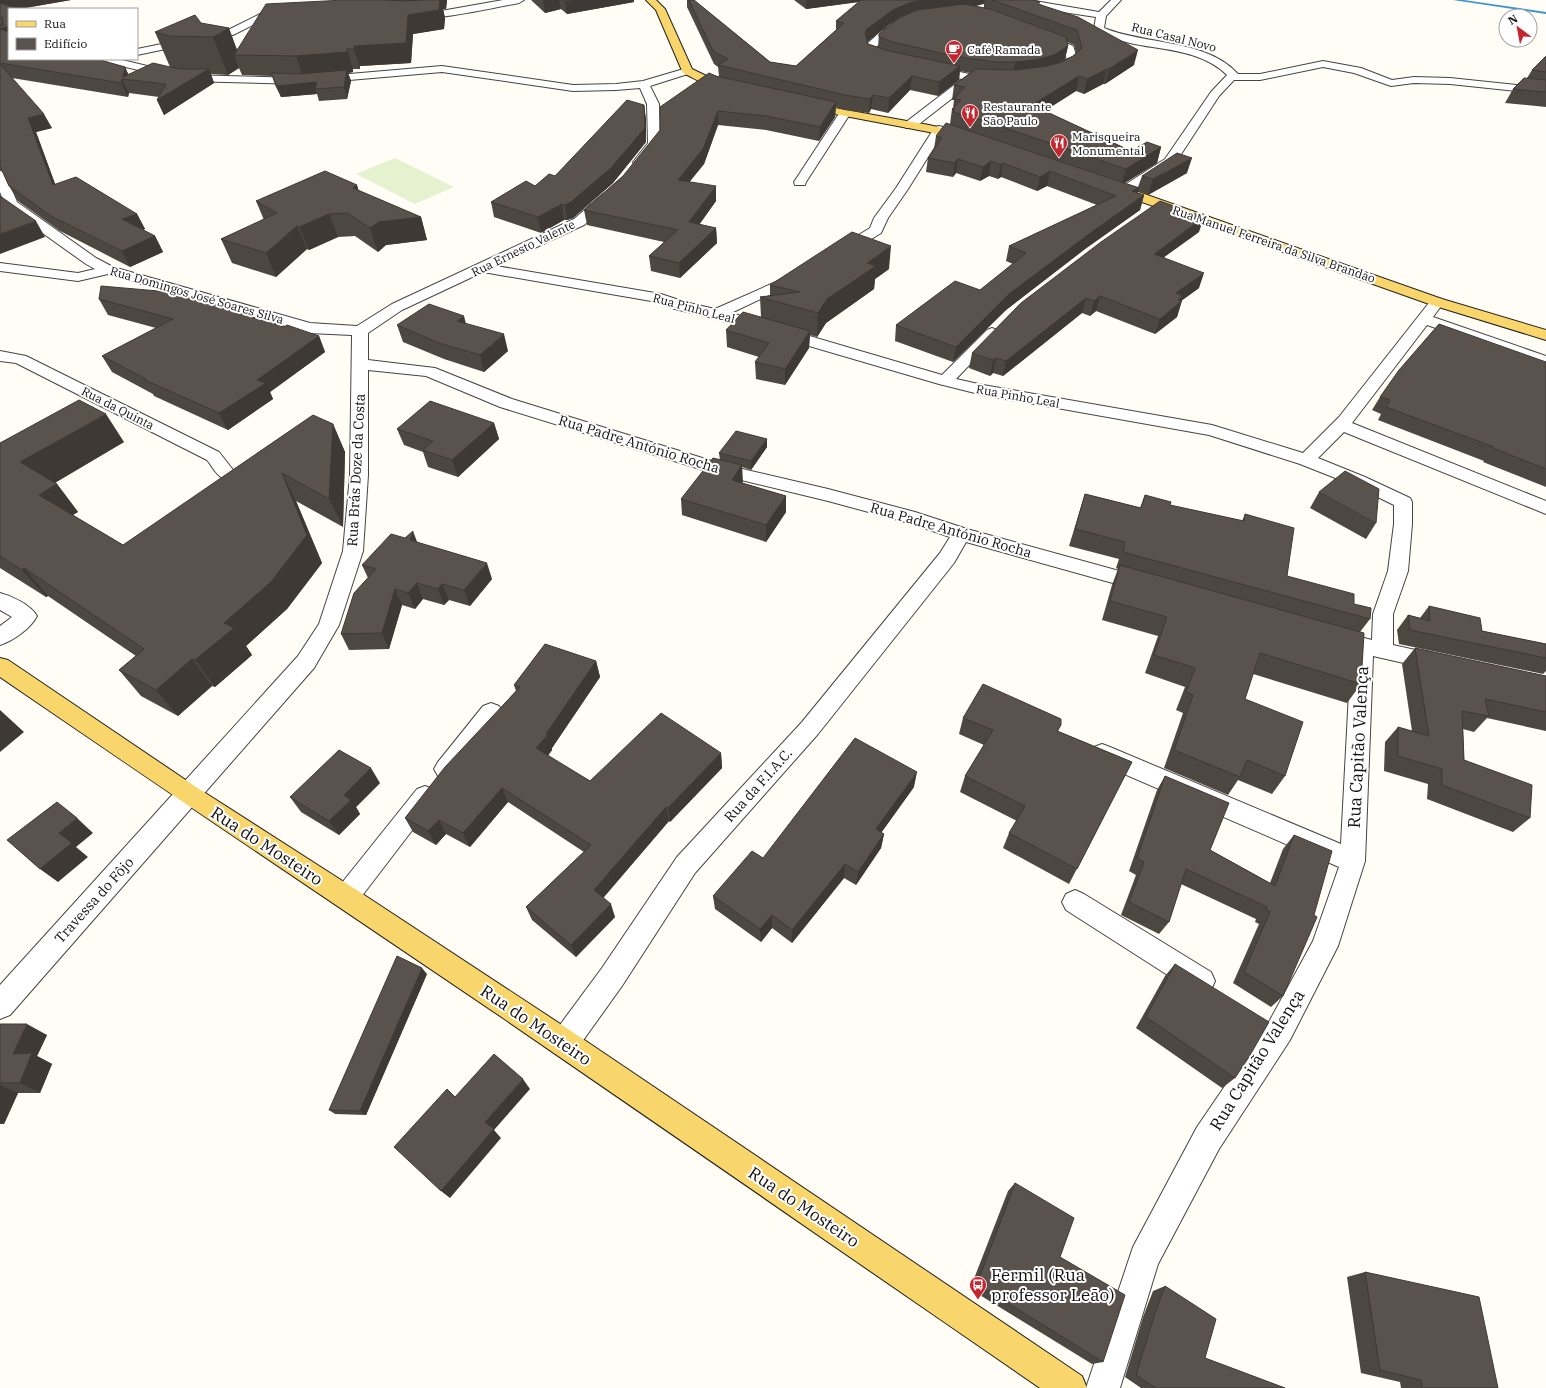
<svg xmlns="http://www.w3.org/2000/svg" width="1546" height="1388" viewBox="0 0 1546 1388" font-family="'IBM Plex Serif',serif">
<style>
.pitch{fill:#e6f2cf}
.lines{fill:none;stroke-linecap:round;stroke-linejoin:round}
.stream{fill:#3f96cf;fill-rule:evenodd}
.minor-casing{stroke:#444;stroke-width:2}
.major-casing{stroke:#222;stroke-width:2}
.minor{fill:#fff;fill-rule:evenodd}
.major{fill:#f9d66b;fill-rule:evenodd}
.wall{fill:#4d4742;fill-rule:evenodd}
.shaded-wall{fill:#3f3936}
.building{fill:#5a524d;stroke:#3f3936}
.labels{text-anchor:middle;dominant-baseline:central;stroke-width:4;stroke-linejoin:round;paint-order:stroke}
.far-street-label{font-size:12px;fill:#111;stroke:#fff}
.far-poi-label{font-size:12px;fill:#111;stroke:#fff;text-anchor:start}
.street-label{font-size:14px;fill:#111;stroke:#fff}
.near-street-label{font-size:17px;fill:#111;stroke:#fff}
.near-poi-label{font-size:17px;fill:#111;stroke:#fff;text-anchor:start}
</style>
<rect width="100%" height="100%" fill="#fffdf5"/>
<path class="pitch" d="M395 158 454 187 415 204 356 174Z"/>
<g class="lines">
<path class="stream" d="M1453 0H1464L1546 12V14Z"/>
<defs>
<path id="minor" d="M503 0H524L519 3C503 6 417 25 409 16L414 13 441 11Z
M1009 0H1029L1099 12 1111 0H1121L1106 16 1104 28C1145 45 1207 39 1238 74H1260L1323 61 1361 68 1392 80 1414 77 1450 78 1546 88V94L1450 84 1414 83 1391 86 1354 73 1323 67 1260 80H1234L1219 96 1174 165 1130 194H1120L1119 191 1120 188 1165 159 1211 92 1227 75C1203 51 1166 50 1134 44 1121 41 1108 37 1095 31L1094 29 1096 17 1009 4 1007 2Z
M284 10 289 13 287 15 269 17 233 35 137 55V49L226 31 264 12Z
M902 19 906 20 907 22 906 24 888 36 876 47 877 52 895 59 896 61 895 63H887L868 56 866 46 867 44 880 32Z
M1040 32 1073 46 1078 61 1077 63C1068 69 1057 79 1046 76L1045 74 1046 72 1067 60 1064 50 1036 37 1035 35Z
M99 59H118L185 75 303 78 442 66 573 85 616 84 643 81 687 68 692 71 691 73 650 86 659 104 660 143 643 165H635L633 162 648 143 647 104 640 88 616 90 573 91 442 72 303 84 185 81 100 61Z
M931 66 979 76 984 79 979 82H973L914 128H906L904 125 906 122 962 79 927 71 926 69 927 67Z
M844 111 848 112 850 114 806 182 805 185H795L794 182 840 112Z
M939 126 943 127 945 130 908 189 888 218 881 233 846 255 841 256 836 255 834 252 836 249 870 228 874 218 896 188 933 130 935 127Z
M0 171 4 172 6 175 17 202 96 258 113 267 310 323 357 326 392 304 574 219 603 194H613L615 197 613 200 584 225 496 266 661 294 685 302 715 309 796 273 801 274 803 277 801 280 731 313 942 375 987 330 992 328 997 330 1000 333 997 336 956 379 983 385 1212 425 1303 453 1339 417 1432 299 1437 298 1442 299 1444 302 1433 317 1546 356V366L1427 325 1352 423 1546 501V514L1344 432 1318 458 1365 477 1410 498 1412 502V524L1408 571 1393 614V645L1447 657 1450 663 1447 669 1439 671 1373 656 1365 861 1338 946 1290 1040 1219 1149 1158 1264 1120 1388H1086L1133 1247 1197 1127 1270 1020 1313 941 1339 867 1094 761 1090 754 1094 747 1102 744 1110 747 1341 844 1351 655 1353 651 1329 645 1325 639 1329 633 1336 631 1372 640 1373 614 1388 571 1394 524V505L1353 485 1300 464 1209 435 983 395 939 384 713 318 675 309 657 302 483 272 402 310 368 333V360L435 368 512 399 725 465 828 489 915 512 967 529 1152 580 1155 585 1152 590 1145 592 966 542 954 563 818 734 695 873 622 986 574 1053 564 1057 554 1053 550 1043 554 1033 602 968 677 857 802 722 940 553 950 537 909 523 828 501 716 474 500 407 426 376 368 370V475L363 551 339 625 314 668 10 1015 0 1019V985L298 656 319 624 343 551 350 475 352 335 309 333 108 274 78 281 0 271V263L78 273 95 269 86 264 6 207 0 192Z
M0 351 26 356 219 452 237 475 234 479C220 483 215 470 207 460L16 363 0 361Z
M0 593C12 596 31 605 37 616 31 628 13 641 0 645V626L12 617 0 610Z
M491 703 499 706 502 712 499 718 454 776 446 779 438 776 434 769 438 762 483 706Z
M425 786 433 789 437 796 433 803 355 905 346 909 337 905 333 897 337 889 417 789Z
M1075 890 1084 894 1211 972 1215 981 1211 990 1201 994 1191 990 1066 910 1062 902 1066 894Z"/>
<path id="major" d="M646 0H656L665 9 692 69 721 83 733 86 735 88 733 90C719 94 696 79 683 73L656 10Z
M807 103 929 125 973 135 975 138 973 141 969 142 929 132 803 108 801 106 803 104Z
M1116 184 1442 299 1546 330V340L1432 305 1111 191 1110 188 1111 185Z
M0 658 8 660 196 787 355 889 574 1033 1082 1376 1087 1388H1040C861 1265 683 1141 503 1018 335 904 167 792 0 677Z"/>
</defs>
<use href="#minor" class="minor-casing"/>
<use href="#major" class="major-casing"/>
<use href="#minor" class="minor"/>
<use href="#major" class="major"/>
</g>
<path class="wall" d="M0 0H71L20 9 9 59 125 67 128 74 170 67 155 32 201 23 237 49 390 0H447L446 9H443L445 18 444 29 413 34 411 63 360 66V69H353V72L348 73 351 81 347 99 319 101 317 94 281 97 275 85 272 76 242 75 239 68 228 75 211 74 214 83 164 115 157 100 159 97 129 93 128 97 12 78 52 128 36 132 55 184 137 214 145 229 143 230 155 236 163 252 130 267 60 231 18 201 9 186 2 170H0Z
M531 0H634V2L567 14 561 9 545 13Z
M687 0H694L770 62 796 66 836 30V21L859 2 806 9 794 0H1034L1040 4 1134 65 1105 84H1103L1084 94 1076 91 1044 111 1131 151 1161 147 1157 163 1125 183 1138 187 1142 176 1187 173 1148 195 1138 191 1137 193 1144 195 1140 210 1085 249 1006 310 953 362 895 341 896 325 980 290 1013 264 1006 261 1009 246 1097 205 1047 186 1037 191 1001 177 998 179 989 176 980 181 956 173 953 177 926 172 928 158 934 149 936 136 950 124 952 109 953 108 954 100H952L954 85 970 73 960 71 959 80 938 96 910 90 888 113 871 109 869 113 844 110 836 107 835 117 819 141 766 130 718 125 704 164 689 182 716 201 699 224 716 228 717 243 680 278 651 271 649 256 664 242 587 225 584 210 623 176 716 76H719L718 67 714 64 687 7ZM981 4H984V8L974 6ZM893 22 879 34 878 47 868 44V41ZM1067 42 1074 45 1076 53 1073 56 1065 59 1068 46Z
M1546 56V107L1505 103 1513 89 1527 78 1532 70Z
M644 105 646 120V142L613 183 573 218 567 220H564L541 233 494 217 491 202 535 186 555 176Z
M357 185 358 190 421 217 427 240 386 245 378 252 355 236 338 237 309 250 307 249 276 277 232 263 221 239 264 220 256 201Z
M1199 232 1164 257 1199 288 1181 301 1177 317 1155 334 1096 311 1090 316 1082 313 1003 376 993 373 990 376 969 368 972 353Z
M889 269 875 279 874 289 826 323 817 337 810 335 809 348 785 385 756 379 755 362 759 357 727 347 726 330 761 317 760 297 770 296V285Z
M99 299 224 308 284 327 319 336 325 352 270 392 273 399 228 430 154 396 153 394 112 372 102 356 156 328 108 315Z
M397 325 508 351 484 372 444 359 403 342Z
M1546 362V487L1483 462 1484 461 1378 420 1381 414 1372 410 1380 397Z
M494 423 499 439 458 477 428 467 423 452 404 445 397 429Z
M333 424 345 452 343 527 296 501 322 563 287 609 246 646 252 655 215 687 212 686 178 716 141 696 119 670 136 656 48 596 46 597 0 568V443L124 442 55 483 57 484 78 512 72 515 123 545Z
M767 439V447L751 470 742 467V483L786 496V512L766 542 682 515 681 499 720 460 719 453Z
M1319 492 1376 523 1366 539 1310 508Z
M1085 494 1140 508 1145 495 1170 505 1242 521 1245 514 1287 576 1354 604 1370 619 1360 632 1361 684 1347 703 1253 674 1245 699 1285 776 1272 794 1238 780 1228 795 1164 768 1183 713 1176 710 1185 687 1145 673 1158 636 1102 620 1112 585 1118 569 1116 568 1119 559 1069 546Z
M417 542 492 579 470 606 449 600 444 605 423 599 415 609 402 605 389 649 349 650 341 634 368 578 362 565Z
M1429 606 1482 631 1546 644V671L1543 674 1399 644 1397 630 1408 615 1420 618Z
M1415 648 1546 676V731L1487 718 1474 732 1463 729 1464 760 1530 818 1513 832 1427 799 1428 784 1384 771 1385 742 1398 727 1412 731 1402 664Z
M596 661 600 677 552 748V750L548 756 590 781 721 753 722 768 670 822 669 821 603 898 615 917 576 957 532 920 526 907 584 852 508 802 470 847 446 834 436 845 413 832 405 818 516 691 514 685Z
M963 718 1061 725 1058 731 1132 762 1069 884 1003 848 1009 833 1017 821 960 792 965 776 984 745 959 734Z
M1165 776 1210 850 1270 883 1283 849 1294 835 1283 996 1271 1007 1233 983 1259 924 1255 922 1256 919 1181 884 1169 922 1159 934 1121 915 1136 875 1129 871 1157 790Z
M380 783 356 807 360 814 339 835 301 812 290 797Z
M914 787 881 833 884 834 881 848 856 885 844 878 792 943 772 928 761 942 715 909 713 896 763 858Z
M1175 964 1235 1078 1222 1088 1136 1028 1165 976Z
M427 974 366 1115 335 1114 329 1110Z
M0 1024 47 1035 37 1056 52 1064 40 1093H18L4 1124H0Z
M1015 1183 1060 1257 1103 1362 1092 1364 970 1289 1008 1191Z
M1365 1272 1498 1388H1401L1400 1382 1361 1373 1347 1277Z
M1165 1286 1205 1358 1285 1388H1141L1125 1377 1143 1317 1153 1291Z"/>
<path class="shaded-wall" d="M0 0H71L0 12Z
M406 0H447L446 9H443L445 18 444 29 413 34 411 63 360 66V69L354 49V46L408 15 409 12Z
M547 0H559L561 9 545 13 543 1Z
M578 0H634V2L567 14 565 2Z
M806 0H865V1L806 9Z
M923 0H985L984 4 964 9 908 16 891 23 866 43 865 33 867 29 893 10 909 3Z
M9 26V42L0 29Z
M229 28 239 55H234L239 68 228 75 213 37Z
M1068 46 1065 59 1051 69 1013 76 1015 62Z
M347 49 353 69V72L348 73 351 81 347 99 344 87 303 76 296 56Z
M1138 50 1134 65 1105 84 1109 69Z
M960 66 959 80 938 96 939 82Z
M125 67 131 80 123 77Z
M209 69 214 83 164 115 157 100Z
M1107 69 1103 84 1084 94 1087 79Z
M912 76 910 90 888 113 889 98Z
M1079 76 1076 91 1029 121 1032 105Z
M122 79 129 93 128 97 121 83Z
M317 82 315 89 317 94 281 97 277 86Z
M873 95 871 109 869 113 870 99Z
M836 102 835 117 819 141 820 127Z
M644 105 646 120V142L613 183 573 218 567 220 565 205Z
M718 111V125L704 164 679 195 678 180Z
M44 114 52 128 36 132 61 200 53 185 28 118Z
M1161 147 1157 163 1121 185 1126 169Z
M1192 158 1187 173 1148 195 1153 179Z
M958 159 956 173 953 177 955 163Z
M991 161 989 176 980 181 983 167Z
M1003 163 1001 177 998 179 1001 165Z
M1050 171 1047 186 1037 191 1040 177Z
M357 185 364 208 353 188Z
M716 186V201L690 238 689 222Z
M1139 188 1135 202 1144 195 1140 210 1085 249 1006 310 953 362 956 347 1009 294 1132 191Z
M562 204 564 220 541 233 538 217Z
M137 214 145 229 131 235 122 219Z
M329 214 338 237 309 250 299 227Z
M421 217 427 240 386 245 378 252 370 228 379 222Z
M1204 217 1199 232 1149 268 1154 254Z
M36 221 45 237 0 254V234Z
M297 226 307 249 276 277 266 253Z
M716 228 717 243 680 278 679 263Z
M155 236 163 252 130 267 122 251Z
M891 246 889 269 875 279 874 289 826 323 817 337 818 313 827 299 867 263Z
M1204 273 1199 288 1181 301H1182L1177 317 1155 334 1160 319 1176 293Z
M1100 296 1096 311 1090 316 1094 301Z
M1086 298 1082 313 1003 376 1006 361Z
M464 316 468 332 457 321Z
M810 331 809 348 785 385V369Z
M504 334 508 351 484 372 480 355Z
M319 336 325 352 270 392 273 399 228 430 219 413 257 380Z
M996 358 993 373 990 376 993 360Z
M106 414 124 442 42 490 20 462Z
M494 423 499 439 458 477 452 460Z
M333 424 345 452 343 527 329 499Z
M767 439V447L751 470V461Z
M742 465 743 482 733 496 732 480Z
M282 473 296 501 322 563 287 609 246 646 252 655 215 687 195 660 224 623Z
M57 484 78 512 60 523 39 495Z
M786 496V512L766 542V525Z
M413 531 419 547 410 540Z
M487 563 492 579 470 606 464 590Z
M24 568 48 596 46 597 22 570Z
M417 583 423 599 415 609 408 593Z
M442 584 449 600 444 605 438 589Z
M395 589 402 605 389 649 382 633Z
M192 659 212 686 178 716 156 690Z
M596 661 600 677 552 748V750L541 763 536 748Z
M0 710 24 732 0 752Z
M721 753 722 768 670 822 668 808Z
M371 768 380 783 356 807 360 814 339 835 329 821 344 795Z
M917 772 914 787 873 844 876 829Z
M502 788 508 802 470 847 463 833Z
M666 807 669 821 598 904 594 890Z
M77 818 93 833 76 847 88 857 58 882 40 869 59 833Z
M439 820 446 834 436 845 428 831Z
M884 834 881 848 856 885 858 872Z
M845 864 844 878 792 943V930Z
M611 904 615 917 576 957 571 945Z
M772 915V928L761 942 760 929Z
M422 968 427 974 366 1115 360 1111Z
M27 1024 47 1035 37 1056 52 1064 40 1093 20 1083 13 1054Z
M523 1079 530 1089 494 1130 501 1138 450 1198 441 1191 485 1122Z
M0 1085 18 1093 4 1124 0 1123Z"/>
<path class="building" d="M345 0H386L404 1 424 0H440L439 10 408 15 406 43 354 46V49H347V52L296 56 234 55 266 4Z
M562 0H578L565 2Z
M689 0H694L770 62 796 66 844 23 836 21 861 0H923L909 3 893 10 867 29 865 33 868 44 889 51 960 66 939 82 912 76 889 98 873 95 870 99 845 95 718 65 728 59 713 51Z
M992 0H1034L1040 2 1038 4 1078 17 1138 50 1109 69H1107L1087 79 1079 76 1032 105 1131 151 1147 142 1161 147 1126 169 979 119 953 112 955 110 952 109 961 100 954 99 965 87 954 85 976 69 1016 70 1047 66 1062 62 1073 56 1082 48 1077 30Z
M0 3 21 9H9V26L0 29V25L3 26V18L0 17Z
M964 4 990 9 1066 37 1068 46 1054 55 1035 60 1015 62H995L953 56 893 42 879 37V34L899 18 917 10Z
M195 15 201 23 229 28 213 37 169 36 155 32Z
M0 29 9 32V59H97L125 67 123 77 153 63 179 69H209L157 100 166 84 122 79 121 83 0 63Z
M1546 56V72L1532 70Z
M0 64 44 114 28 118 53 185 76 177 137 214 122 219 155 236 122 251 51 216 9 186 0 166Z
M347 70 344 87 315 89 317 82 277 86 271 73 299 74Z
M709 73 716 76 836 102 820 127 766 116 718 111 703 149 678 180 716 186 689 222 716 228 679 263 649 256 678 230 584 210 623 176 660 130V107Z
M1524 78 1546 80V92L1513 89Z
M627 100 644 105 645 128 611 168 571 202 565 205 562 204 538 217 491 202 526 181 535 186 549 174 555 176Z
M946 123 1139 188 1132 191 1144 195 1089 234 1009 294 956 347 896 325 955 281 980 290 1026 253 1009 246 1116 196 1050 171 1040 177 1003 163 1001 165 991 161 983 167 958 159 955 163 928 158 942 138 936 136Z
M1177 153 1192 158 1153 179 1142 176Z
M325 171 357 185 353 188 421 217 379 222 370 228 347 213 329 214 299 227 297 226 266 253 221 239 277 213 256 201Z
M0 196 36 221 0 234Z
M1160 201 1204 217 1154 254 1204 273 1176 293 1183 296 1178 300 1182 301 1160 319 1100 296 1094 301 1086 298 1006 361 996 358 993 360 972 353 1021 303 1101 242Z
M852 232 891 246 867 263 876 266 827 299 818 313 760 297 800 292 770 285Z
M101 286 170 292 223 306 221 307 284 327 287 325 319 336 257 380 266 383 219 413 145 380 146 379 102 356 173 319 99 299Z
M429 304 464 316 457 321 504 334 480 355 439 343 397 325Z
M743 312 810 331 785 369 755 362 769 343 726 330Z
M1439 324 1546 362V469L1493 448 1494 447 1386 407 1390 400 1380 397 1399 370Z
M79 400 106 414 20 462 57 484 39 495 123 545 313 415 333 424 329 499 282 473 307 535 271 582 224 623 234 628 195 660 192 659 156 690 119 670 144 649 24 568 22 570 0 556V443Z
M430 401 494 423 452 460 423 450 433 441 397 429Z
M736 431 767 439 751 461 719 453Z
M713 458 742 465 732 480 786 496 766 525 681 499Z
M1345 471 1379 489 1376 523 1319 492Z
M1085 494 1141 508 1145 495 1171 502 1170 505 1244 521 1245 514 1294 528 1287 576 1354 594V604L1371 608 1370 619 1123 552 1125 542 1075 529Z
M413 531 410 540 487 563 464 590 442 584 438 589 417 583 408 593 395 589 382 633 341 634 354 593 376 569 362 565 391 534 405 538Z
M1120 565 1364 633 1361 684 1260 653 1245 699 1303 722 1285 776 1247 760 1240 777 1174 750 1193 695 1186 692 1195 668 1154 655 1167 617 1110 601Z
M1429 606 1480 618 1482 631 1546 644V658L1410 630 1408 615 1430 621Z
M545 644 596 661 546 734 548 735 536 748 590 781 661 713 721 753 668 808 666 807 594 890 611 904 571 945 526 907 591 845 502 788 463 833 439 820 428 831 405 818 445 767 520 687 514 685Z
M1415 648 1546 676V712L1485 699 1489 716 1462 711 1464 760 1532 785 1530 818 1442 785V769L1398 756V727L1429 736Z
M983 684 1061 719V725L1057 731 1132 762 1077 869 1009 833 1025 806 965 776 993 730 963 718Z
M855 738 917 772 876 829 884 834 858 872 845 864 792 930 772 915 760 929 713 896 752 851 763 858Z
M339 750 371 768 344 795 351 800 329 821 290 797Z
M1165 776 1229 803 1210 850 1275 886 1294 835 1332 851 1314 915 1317 917 1283 996 1244 972 1270 912 1266 910 1267 907 1186 869 1169 922 1129 902 1144 862 1137 858Z
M57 802 77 818 59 833 72 843 40 869 7 840Z
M397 956 422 968 360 1111 329 1110Z
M1175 964 1269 1022 1249 1057 1235 1078 1146 1017Z
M0 1024H27L13 1054 32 1053 20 1083H0Z
M494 1054 523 1079 485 1122 494 1129 441 1191 394 1147 447 1089 455 1097Z
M1015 1183 1074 1218 1060 1257 1125 1295 1103 1362 977 1284Z
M1365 1272 1479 1297 1498 1388H1422L1421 1380 1380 1370Z
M1165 1286 1216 1319 1205 1358 1285 1388H1156L1136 1375 1155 1313Z"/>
<defs>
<symbol id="cafe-pin" viewBox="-11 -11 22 30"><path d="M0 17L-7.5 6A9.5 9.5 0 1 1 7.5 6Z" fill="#c4262e" stroke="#fff"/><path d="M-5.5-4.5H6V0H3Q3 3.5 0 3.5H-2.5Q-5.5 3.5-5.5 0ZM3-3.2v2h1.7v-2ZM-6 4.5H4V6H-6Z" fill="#fff"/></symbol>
<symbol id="restaurant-pin" viewBox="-11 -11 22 30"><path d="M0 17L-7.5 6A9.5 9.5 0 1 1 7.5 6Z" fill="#c4262e" stroke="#fff"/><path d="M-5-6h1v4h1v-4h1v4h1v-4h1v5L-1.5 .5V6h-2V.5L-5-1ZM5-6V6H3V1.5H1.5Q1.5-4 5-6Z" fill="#fff"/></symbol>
<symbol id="bus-pin" viewBox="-11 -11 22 30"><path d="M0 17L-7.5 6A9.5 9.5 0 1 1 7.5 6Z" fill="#c4262e" stroke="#fff"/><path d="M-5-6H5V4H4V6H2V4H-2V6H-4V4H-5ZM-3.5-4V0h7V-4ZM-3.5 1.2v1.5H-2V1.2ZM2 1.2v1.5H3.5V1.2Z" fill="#fff"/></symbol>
</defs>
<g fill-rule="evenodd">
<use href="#cafe-pin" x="944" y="39" width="20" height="27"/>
<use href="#restaurant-pin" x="960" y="103" width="20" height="27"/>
<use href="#restaurant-pin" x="1049" y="133" width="20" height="27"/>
<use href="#bus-pin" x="968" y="1275" width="20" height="27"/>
</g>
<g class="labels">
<g class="far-street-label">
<text transform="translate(1174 37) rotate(14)">Rua Casal Novo</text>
<text transform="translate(1274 244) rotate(19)">Rua Manuel Ferreira da Silva Brandão</text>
<text transform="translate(523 248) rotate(-26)">Rua Ernesto Valente</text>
<text transform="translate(197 295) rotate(16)">Rua Domingos José Soares Silva</text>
<text transform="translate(694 308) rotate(15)">Rua Pinho Leal</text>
<text transform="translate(1018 396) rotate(10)">Rua Pinho Leal</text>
<text transform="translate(118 408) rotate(27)">Rua da Quinta</text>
</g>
<g class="far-poi-label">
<text x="967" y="49">Café Ramada</text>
<text x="983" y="106">Restaurante<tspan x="983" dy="14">São Paulo</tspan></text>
<text x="1072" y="136">Marisqueira<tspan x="1072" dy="14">Monumental</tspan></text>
</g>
<g class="street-label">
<text transform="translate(639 444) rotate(17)">Rua Padre António Rocha</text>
<text transform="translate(356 470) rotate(-87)">Rua Brás Doze da Costa</text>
<text transform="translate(951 530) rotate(16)">Rua Padre António Rocha</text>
<text transform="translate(758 785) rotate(-48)">Rua da F.I.A.C.</text>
<text transform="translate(94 900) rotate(-48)">Travessa do Fôjo</text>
</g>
<g class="near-street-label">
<text transform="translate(1358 747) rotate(-87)">Rua Capitão Valença</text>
<text transform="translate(267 846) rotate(33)">Rua do Mosteiro</text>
<text transform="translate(536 1025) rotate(34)">Rua do Mosteiro</text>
<text transform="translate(1257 1060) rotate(-58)">Rua Capitão Valença</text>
<text transform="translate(804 1207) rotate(34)">Rua do Mosteiro</text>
</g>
<g class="near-poi-label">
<text x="991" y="1275">Fermil (Rua<tspan x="991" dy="20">professor Leão)</tspan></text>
</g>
</g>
<rect x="8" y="8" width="130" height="52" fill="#ffffff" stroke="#a0a0a0"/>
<rect x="16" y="21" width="20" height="6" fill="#f9d66b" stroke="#a0a0a0"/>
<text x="44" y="28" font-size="12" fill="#111111">Rua</text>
<rect x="16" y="38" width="20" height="12" fill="#5a524d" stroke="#a0a0a0"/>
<text x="44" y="48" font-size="12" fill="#111111">Edifício</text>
<g transform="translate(1518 28) rotate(328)"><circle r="19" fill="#ffffff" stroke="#a0a0a0"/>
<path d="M0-3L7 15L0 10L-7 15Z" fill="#c4262e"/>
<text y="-6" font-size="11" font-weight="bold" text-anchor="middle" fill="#111111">N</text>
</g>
</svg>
